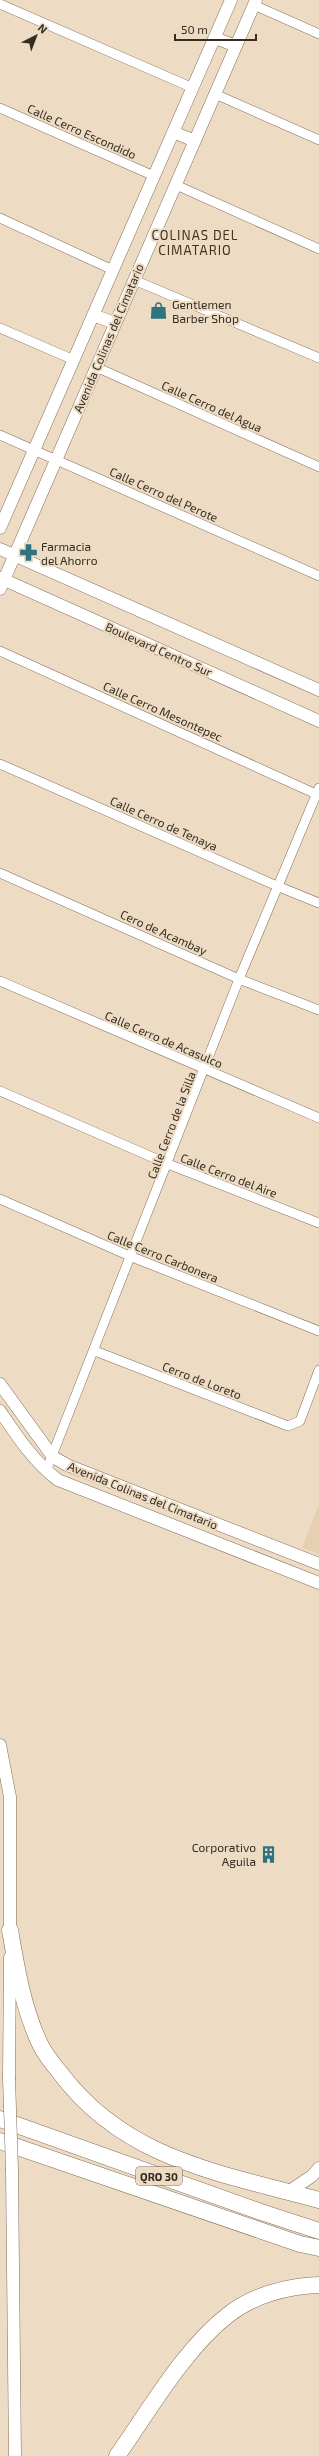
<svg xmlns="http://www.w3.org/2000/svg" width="319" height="2456" viewBox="0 0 319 2456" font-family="'Exo 2',sans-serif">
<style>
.built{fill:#e7d0b1}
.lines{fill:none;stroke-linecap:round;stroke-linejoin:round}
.street-casing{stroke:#806f5a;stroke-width:10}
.secondary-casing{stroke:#806f5a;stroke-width:13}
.highway-casing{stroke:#806f5a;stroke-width:17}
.street{stroke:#fff;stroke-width:9}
.secondary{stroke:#fff;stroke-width:12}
.highway{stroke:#fff;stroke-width:16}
.secondary-bridge-casing{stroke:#806f5a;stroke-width:13;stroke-linecap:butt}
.secondary-bridge{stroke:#fff;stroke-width:12}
.labels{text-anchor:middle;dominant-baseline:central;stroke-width:4;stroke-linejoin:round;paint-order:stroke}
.shield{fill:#eedbc3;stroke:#6b6153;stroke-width:1}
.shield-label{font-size:11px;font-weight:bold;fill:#332d23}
.street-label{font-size:12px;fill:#332d23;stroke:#eedbc3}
.poi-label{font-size:12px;fill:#332d23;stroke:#eedbc3;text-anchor:start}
.neighbourhood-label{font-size:13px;letter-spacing:1px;fill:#41331f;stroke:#eedbc3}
</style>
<rect width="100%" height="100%" fill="#eedbc3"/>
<path class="built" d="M319 1504V1554L302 1548Z"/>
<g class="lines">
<defs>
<path id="street" d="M0 4 193 88
M254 5 319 34
M215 94 319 140
M0 108 154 176
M176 185 319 249
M0 218 113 270
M134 280 319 358
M0 328 74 360
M96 367 319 467
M0 435 319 576
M0 651 316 794
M0 764 277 886 319 903
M0 873 239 979 319 1010
M0 981 319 1118
M0 1091 168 1164 319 1223
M0 1199 132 1257 319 1331
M95 1351 288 1426 300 1421 319 1370
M46 1471 239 979 319 788"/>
<path id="secondary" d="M215 38 236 46
M173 132 195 141
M93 315 115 323
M0 528 231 0
M0 549 319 690
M0 578 319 721
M0 589 256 0
M0 1384 53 1457 67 1465 319 1564
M0 1411C17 1436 33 1461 58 1480L319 1583
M0 1745 10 1797V1938
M9 2078 10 1957
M12 2171 15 2456
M288 2192 312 2176 319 2168"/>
<path id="highway" d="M10 1930C17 1970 23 2008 40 2044 45 2055 54 2065 61 2074 126 2160 221 2173 319 2200
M0 2119 264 2213 319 2231
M0 2141 300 2244 319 2248
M117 2456C149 2411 184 2349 228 2315 253 2295 288 2286 319 2285"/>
</defs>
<use href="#street" class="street-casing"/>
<use href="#secondary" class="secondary-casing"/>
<use href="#highway" class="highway-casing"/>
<use href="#street" class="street"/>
<use href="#secondary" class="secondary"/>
<use href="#highway" class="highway"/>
<defs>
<path id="secondary-bridge" d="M9 2078 12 2171"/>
</defs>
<use href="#secondary-bridge" class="secondary-bridge-casing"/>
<use href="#secondary-bridge" class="secondary-bridge"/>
</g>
<defs>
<symbol id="shop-bare" viewBox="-9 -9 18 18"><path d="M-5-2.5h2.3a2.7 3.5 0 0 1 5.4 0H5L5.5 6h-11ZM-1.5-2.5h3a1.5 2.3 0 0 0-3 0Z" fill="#2e7381" stroke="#eedbc3" stroke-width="2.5" paint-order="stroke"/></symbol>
<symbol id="pharmacy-bare" viewBox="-9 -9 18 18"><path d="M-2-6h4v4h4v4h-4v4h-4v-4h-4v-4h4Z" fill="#2e7381" stroke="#eedbc3" stroke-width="2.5" paint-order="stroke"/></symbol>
<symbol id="building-bare" viewBox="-9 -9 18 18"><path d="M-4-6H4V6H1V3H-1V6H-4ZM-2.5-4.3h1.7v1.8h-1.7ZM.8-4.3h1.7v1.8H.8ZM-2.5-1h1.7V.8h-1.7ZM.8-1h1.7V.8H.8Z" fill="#2e7381" stroke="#eedbc3" stroke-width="2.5" paint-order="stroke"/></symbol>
</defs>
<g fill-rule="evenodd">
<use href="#shop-bare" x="146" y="298" width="25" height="25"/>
<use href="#pharmacy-bare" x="16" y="540" width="25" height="25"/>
<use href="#building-bare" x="256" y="1842" width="25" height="25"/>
</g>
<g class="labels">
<rect class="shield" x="136" y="2167" width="46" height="18" rx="3"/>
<g class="shield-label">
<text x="159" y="2176">QRO 30</text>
</g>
<g class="street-label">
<text transform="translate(82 131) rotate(24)">Calle Cerro Escondido</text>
<text transform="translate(108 338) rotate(-67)">Avenida Colinas del Cimatario</text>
<text transform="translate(212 406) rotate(24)">Calle Cerro del Agua</text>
<text transform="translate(164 494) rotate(24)">Calle Cerro del Perote</text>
<text transform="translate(159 649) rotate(24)">Boulevard Centro Sur</text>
<text transform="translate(163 711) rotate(24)">Calle Cerro Mesontepec</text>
<text transform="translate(164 823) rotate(24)">Calle Cerro de Tenaya</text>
<text transform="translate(164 932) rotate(24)">Cero de Acambay</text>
<text transform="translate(164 1039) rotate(23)">Calle Cerro de Acasulco</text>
<text transform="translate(171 1125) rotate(-69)">Calle Cerro de la Silla</text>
<text transform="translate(229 1175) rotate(21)">Calle Cerro del Aire</text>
<text transform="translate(163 1256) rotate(22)">Calle Cerro Carbonera</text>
<text transform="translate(202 1380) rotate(21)">Cerro de Loreto</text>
<text transform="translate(143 1495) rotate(22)">Avenida Colinas del Cimatario</text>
</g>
<g class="poi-label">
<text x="172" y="304">Gentlemen<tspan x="172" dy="14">Barber Shop</tspan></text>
<text x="41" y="546">Farmacia<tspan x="41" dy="14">del Ahorro</tspan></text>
<text x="256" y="1847" text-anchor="end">Corporativo<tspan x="256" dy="14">Aguila</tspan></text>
</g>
<g class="neighbourhood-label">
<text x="195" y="235">COLINAS DEL<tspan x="195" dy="15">CIMATARIO</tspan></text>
</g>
</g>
<g transform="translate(36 36) rotate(42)" stroke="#eedbc3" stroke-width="3" paint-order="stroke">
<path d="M0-3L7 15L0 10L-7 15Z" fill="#332d23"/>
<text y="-6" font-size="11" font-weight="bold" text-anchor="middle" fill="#332d23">N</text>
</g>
<path d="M175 34v6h81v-6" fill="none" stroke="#332d23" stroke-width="2"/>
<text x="181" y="34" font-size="12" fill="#332d23" stroke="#eedbc3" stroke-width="3" paint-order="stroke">50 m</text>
</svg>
